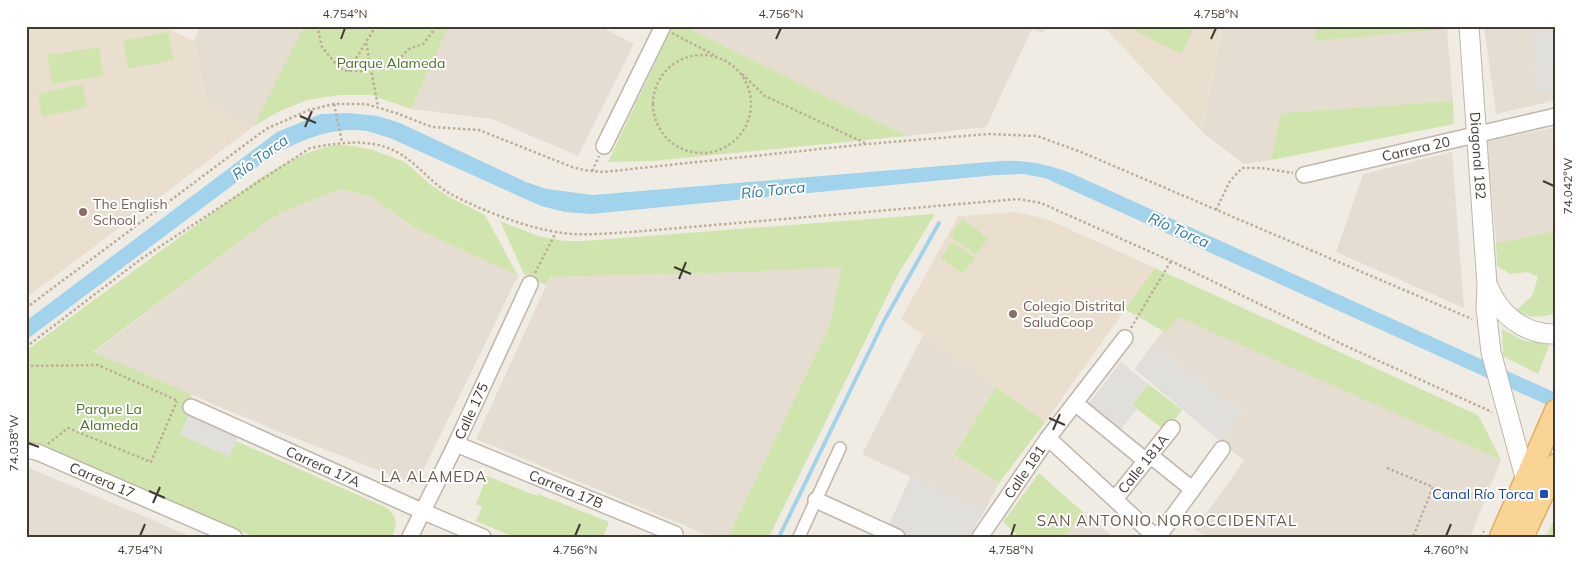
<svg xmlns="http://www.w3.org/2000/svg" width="1582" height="563" viewBox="0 0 1582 563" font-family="Mulish,sans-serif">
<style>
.residential{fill:#e5ddd2}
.education{fill:#eadfce}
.green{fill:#d0e4ad}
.parking{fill:#e1dfdc}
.water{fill:#a1d3ec}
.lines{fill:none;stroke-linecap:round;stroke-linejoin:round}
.stream{stroke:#a1d3ec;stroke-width:4}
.pedestrian-casing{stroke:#bfb5aa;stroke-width:14}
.minor-casing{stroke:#bfb5aa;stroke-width:18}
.tertiary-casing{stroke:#bfb5aa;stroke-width:21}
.primary-casing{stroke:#ddaf65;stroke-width:25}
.path{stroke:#bdad98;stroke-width:2.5;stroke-dasharray:2.5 2.5;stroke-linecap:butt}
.pedestrian{stroke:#fff;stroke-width:11}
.minor{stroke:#fff;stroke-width:15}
.tertiary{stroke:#fff;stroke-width:19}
.primary{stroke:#f9d494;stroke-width:22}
.ticks{fill:none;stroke:#423b34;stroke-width:2}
.education-dot{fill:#8d6e63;stroke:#fff;stroke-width:2}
.transit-dot{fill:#1a4fb4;stroke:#fff;stroke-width:2}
.labels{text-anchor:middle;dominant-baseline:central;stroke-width:4;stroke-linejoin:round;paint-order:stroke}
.park-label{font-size:14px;fill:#4b712b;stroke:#fff}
.street-label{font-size:14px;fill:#423b34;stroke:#fff}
.education-label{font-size:14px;fill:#785e54;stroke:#fff;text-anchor:start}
.transit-label{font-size:14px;fill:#164399;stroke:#fff;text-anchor:end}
.water-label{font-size:15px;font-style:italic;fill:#317aa0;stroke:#fff}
.neighbourhood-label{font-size:15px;letter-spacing:1px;fill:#65584c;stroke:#fff}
.neatline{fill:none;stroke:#423b34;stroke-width:2}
.ticks-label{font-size:12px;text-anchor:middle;fill:#423b34}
</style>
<rect width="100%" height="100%" fill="#f1ece3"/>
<path class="residential" d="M201 26H304L254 126 206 99 194 41Z
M449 26H599L634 44 578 156 492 119 411 109Z
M683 26H1047L1043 33 1032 29 986 127 907 136Z
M1223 26H1315L1316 41 1447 29 1453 101 1281 113 1271 160 1244 164 1202 132Z
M1484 26H1556V100L1496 114Z
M1556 127V231L1496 243 1487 141Z
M1452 152 1464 308 1336 252 1363 174Z
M341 189 372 197 415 228 518 276 416 485 282 433 93 353 263 224 282 212Z
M843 266 829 327 728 537H712L476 439 550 277 713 273Z
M1178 316 1501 460 1470 537H1210L1194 530 1244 461 1135 369 1163 331 1166 332Z
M923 335 996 387 954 455 999 483 984 512 862 454Z
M26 468 32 469 192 537H26Z
M1084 513 1113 537H1064Z"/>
<path class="education" d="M26 26H167V28L194 41 206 99 254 126 26 298Z
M1103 26H1223L1202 132Z
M1016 212 1047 219 1155 268 1045 422 901 319 958 216Z"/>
<path class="green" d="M304 26H449L411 109 371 95H339L307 100 280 111 254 126Z
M673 26H683L907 136 652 161 608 162Z
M1139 26H1185L1193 30 1181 54 1136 31Z
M1315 26H1447V29L1316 41Z
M168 32 174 60 128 69 123 41Z
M99 47 103 76 52 84 47 55Z
M82 84 87 107 42 117 38 94Z
M1453 101 1454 124 1271 160 1281 113Z
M335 145 354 146 373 150 405 162 431 185 451 198 485 215 518 276 415 228 372 197 341 189 282 212 263 224 93 352 191 394 193 405 229 456 236 441 385 507C397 515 398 524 392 537H255L26 440V351L71 317 260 178C285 163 306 151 335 145Z
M935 214 896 278 769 537H728L829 327 842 267 713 273 550 277 546 285 524 274 500 221 538 236 564 241H583Z
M962 219 988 238 976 255 950 236Z
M1556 231V313C1542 318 1528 318 1515 311L1532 296 1538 277 1527 272 1511 274 1497 266 1496 243Z
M952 242 975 258 963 274 941 258Z
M1155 268 1478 415 1501 460 1178 317 1166 332 1163 331 1125 309Z
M1502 329 1524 341 1550 343 1538 374 1503 356Z
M1148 384 1182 410 1166 431 1132 405Z
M996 387 1045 422 999 483 954 455Z
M1039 473 1084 513 1064 537H1019L1003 522Z
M487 476 537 496 538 494 609 522 603 537H514L476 521 482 507 476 504Z
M1556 515V533L1554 537H1546Z"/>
<path class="parking" d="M1556 31V66L1551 67 1554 90 1539 93 1530 35Z
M1152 345 1243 412 1229 431 1220 441 1135 369Z
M1121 362 1148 384 1132 405 1137 409 1118 433 1085 408Z
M193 405 242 427 229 457 180 435Z
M911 476 984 512 969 537H909L888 526Z"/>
<path class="water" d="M348 113 378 116 400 123 526 182 547 189 593 195 1001 161C1028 160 1046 164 1071 173L1556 393V409L1045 178 1023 174 996 175 591 214 565 212 541 206 390 138C382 136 375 133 367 131 333 126 303 139 273 155L26 340V321L277 132 321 114Z"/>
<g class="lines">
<path class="stream" d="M779 537 884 321 939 223"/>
<defs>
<path id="pedestrian" d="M799 537 840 448"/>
<g id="minor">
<path d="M604 146 663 26"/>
<path id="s1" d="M1304 175 1556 116"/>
<path d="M1075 403 1146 461"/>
<path id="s2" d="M191 407 424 512 483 537"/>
<path d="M1048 438 1150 532 1156 535 1163 530 1222 449"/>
<path id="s3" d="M456 444 675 534"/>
<path id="s4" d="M26 450 37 452 234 537"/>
<path d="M1151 456 1192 489"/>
<path id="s5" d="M1115 499 1172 428"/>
<path d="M816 500 897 537"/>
<path id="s6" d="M410 537 456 444 530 284"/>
<path id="s7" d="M980 537 1048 438 1125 338"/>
</g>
<g id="tertiary">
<path id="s8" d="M1469 26 1487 285 1486 308 1491 352 1526 481"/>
<path d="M1488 286C1499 314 1524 335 1556 334"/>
</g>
<path id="primary" d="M1501 537 1556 411
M1522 537 1556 465"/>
</defs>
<use href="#pedestrian" class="pedestrian-casing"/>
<use href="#minor" class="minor-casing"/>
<use href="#tertiary" class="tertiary-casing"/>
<use href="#primary" class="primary-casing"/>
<path class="path" d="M317 26 322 47 339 68 347 71H361L371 68 386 66 395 63 409 49 423 44 434 30 435 26
M376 26 366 42 378 107
M672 33 716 56
M653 104a49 49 0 1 1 98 0a49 49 0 1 1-98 0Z
M348 71 365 44
M742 74 765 96 865 143
M334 104 342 142
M592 171 599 156
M1216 210 1230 181 1242 168H1262L1293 173
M535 273 556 232
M26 308 266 129 309 110 334 104H366L396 113 432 127 479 130 572 167 584 170 603 172 867 144 988 134 1037 136 1081 152 1472 319
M1131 328 1171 261
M26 347 141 259 310 148C349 141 382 136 414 164 425 173 436 186 449 193 480 210 529 229 563 233 586 236 609 233 632 232L1018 199 1041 203 1171 261 1348 347 1492 412
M26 366 98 365 176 400
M48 444 68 428 151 462 177 401
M1387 468 1433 487 1413 537
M1481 537 1484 531"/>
<use href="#pedestrian" class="pedestrian"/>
<use href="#minor" class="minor"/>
<use href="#tertiary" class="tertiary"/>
<use href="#primary" class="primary"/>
</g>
<path class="ticks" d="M341 39 345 28M776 39 781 28M1211 39 1216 28M300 116 316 123M305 127 312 111M1543 181 1554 186M674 267 691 274M679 279 686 262M1049 418 1065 425M1053 430 1060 414M28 443 39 447M149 491 165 498M153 503 160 487M140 536 145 524M575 536 580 524M1011 536 1015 524M1446 536 1451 524"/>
<g class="education-dot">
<circle cx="83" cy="212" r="5"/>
<circle cx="1013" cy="314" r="5"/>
</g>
<rect class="transit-dot" x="1539" y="489" width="10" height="10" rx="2.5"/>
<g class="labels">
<g class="park-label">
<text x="391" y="63">Parque Alameda</text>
<text x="109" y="409">Parque La<tspan x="109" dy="16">Alameda</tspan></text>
</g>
<g class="street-label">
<text stroke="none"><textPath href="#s1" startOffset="115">Carrera 20</textPath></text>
<text stroke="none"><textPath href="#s8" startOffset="130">Diagonal 182</textPath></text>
<text stroke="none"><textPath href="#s6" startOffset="140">Calle 175</textPath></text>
<text stroke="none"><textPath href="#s5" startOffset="45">Calle 181A</textPath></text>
<text stroke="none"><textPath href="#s2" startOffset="145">Carrera 17A</textPath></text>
<text stroke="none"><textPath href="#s7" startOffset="79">Calle 181</textPath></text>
<text stroke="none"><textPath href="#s4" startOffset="82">Carrera 17</textPath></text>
<text stroke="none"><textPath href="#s3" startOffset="119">Carrera 17B</textPath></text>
</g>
<g class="education-label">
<text x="93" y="204">The English<tspan x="93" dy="16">School</tspan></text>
<text x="1023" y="306">Colegio Distrital<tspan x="1023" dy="16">SaludCoop</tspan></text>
</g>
<g class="transit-label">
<text x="1534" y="494">Canal Río Torca</text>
</g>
<g class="water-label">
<text transform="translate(260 157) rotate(-36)">Río Torca</text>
<text transform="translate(773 190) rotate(-6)">Río Torca</text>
<text transform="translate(1179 230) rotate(24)">Río Torca</text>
</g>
<g class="neighbourhood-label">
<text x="434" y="476">LA ALAMEDA</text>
<text x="1167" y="520">SAN ANTONIO NOROCCIDENTAL</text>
</g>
</g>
<rect width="1582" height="563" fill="none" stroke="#ffffff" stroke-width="55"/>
<rect x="28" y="28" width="1526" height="508" class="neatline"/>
<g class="ticks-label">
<text x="345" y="18">4.754°N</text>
<text x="781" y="18">4.756°N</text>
<text x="1216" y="18">4.758°N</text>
<text transform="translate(1568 186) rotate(-90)" y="4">74.042°W</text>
<text transform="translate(14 443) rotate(-90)" y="4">74.038°W</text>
<text x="140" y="554">4.754°N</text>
<text x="575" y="554">4.756°N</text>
<text x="1011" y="554">4.758°N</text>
<text x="1446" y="554">4.760°N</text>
</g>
</svg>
